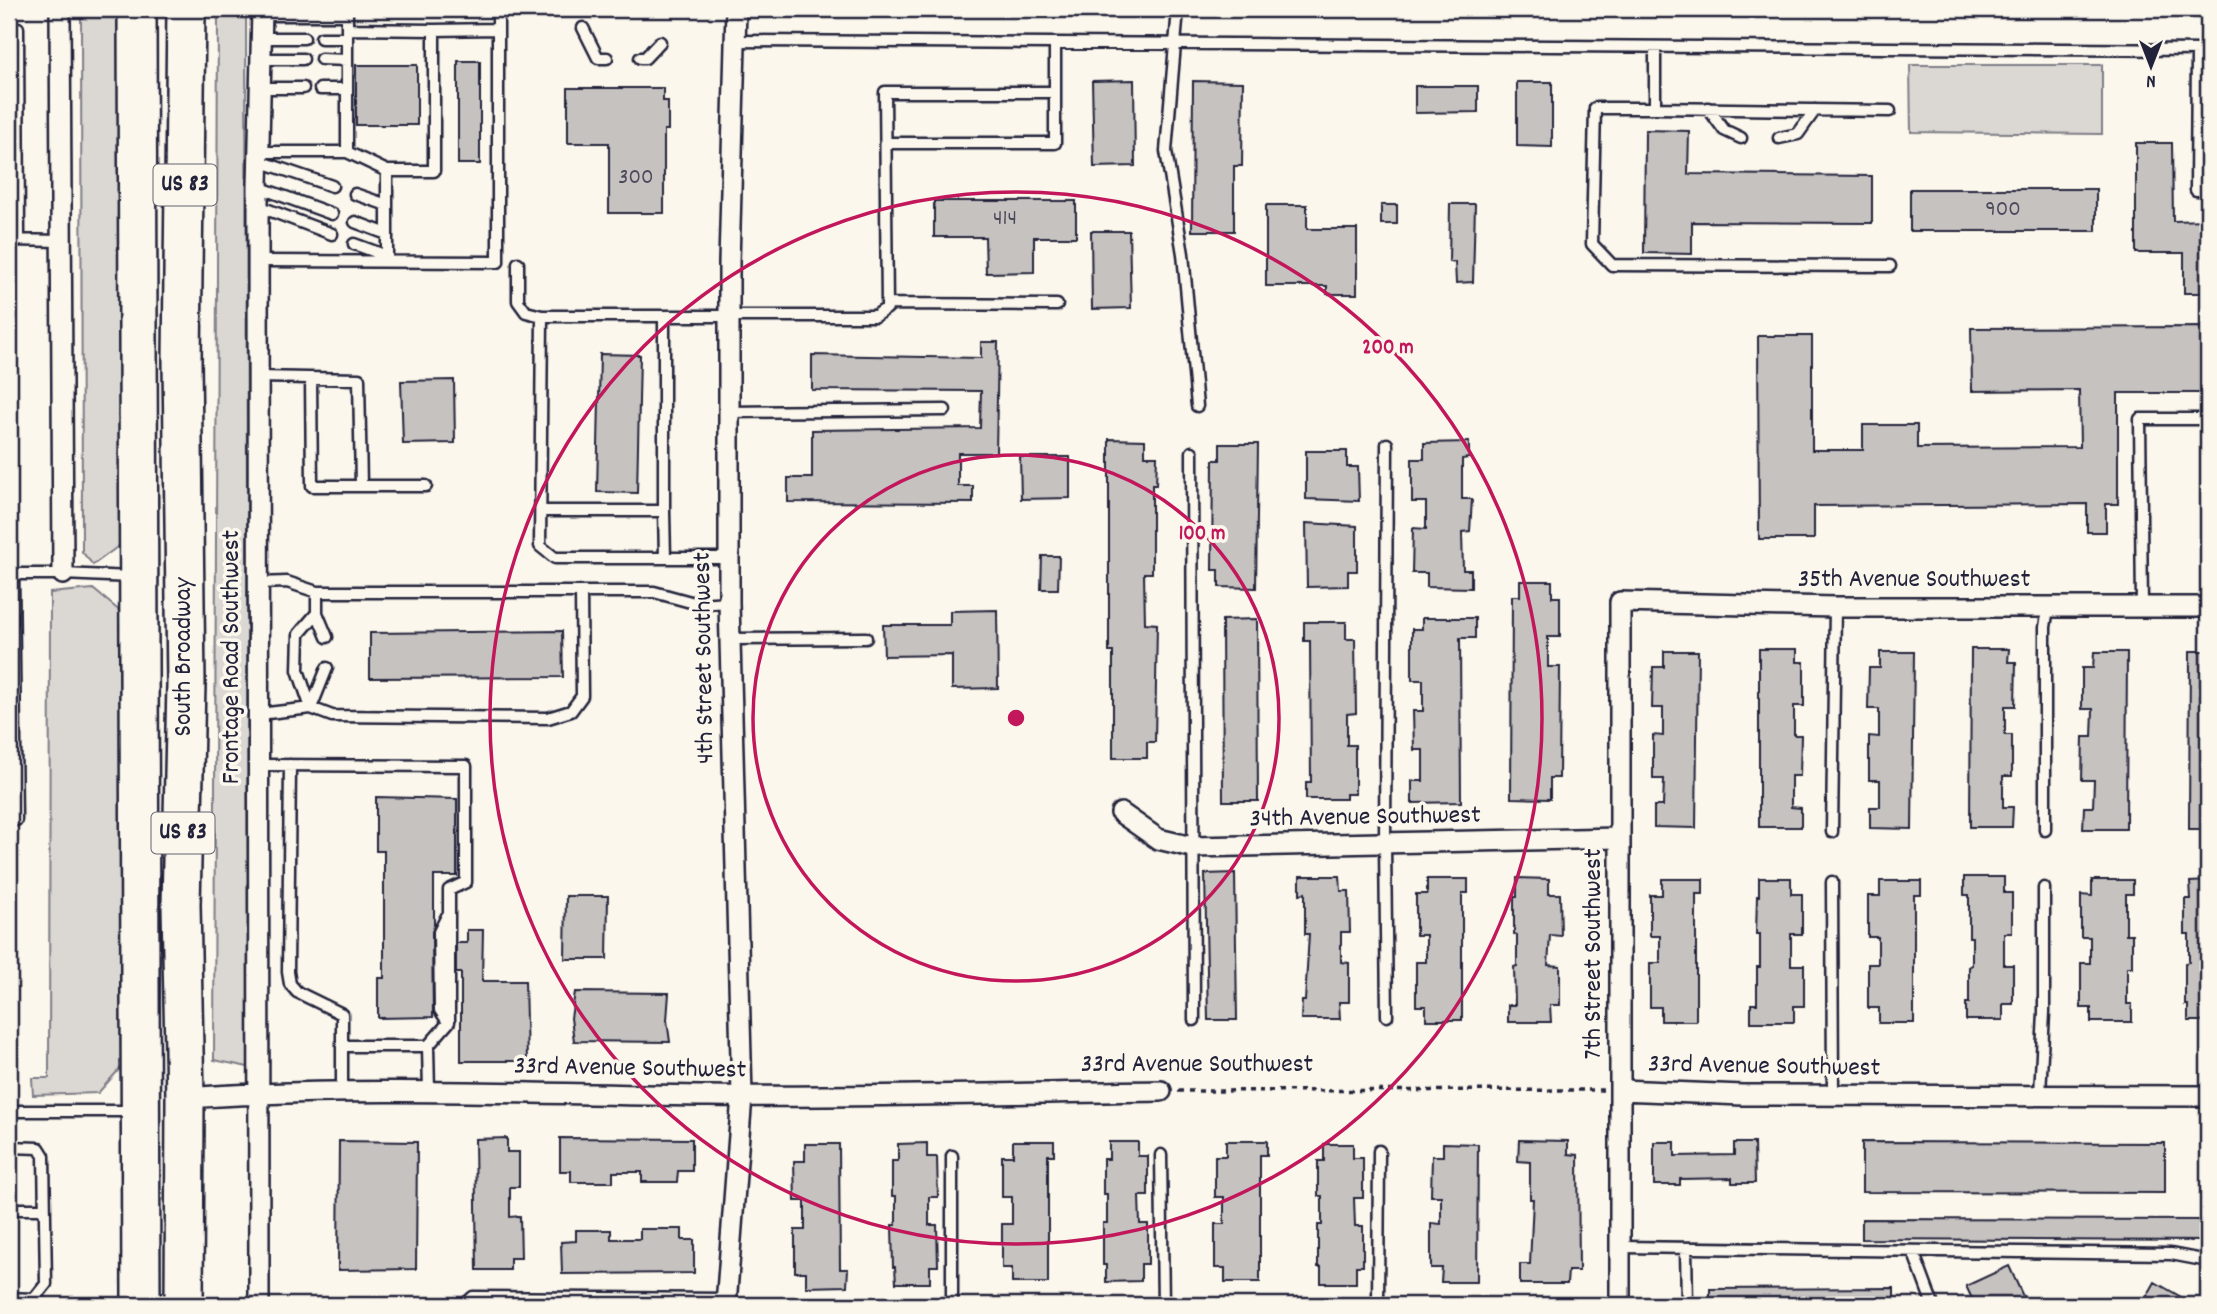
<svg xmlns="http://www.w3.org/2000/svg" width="2217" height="1314" viewBox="0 0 2217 1314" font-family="Dekko,sans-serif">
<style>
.green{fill:#dbd8d3;stroke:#7e7d87;stroke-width:2}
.building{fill:#c6c2c0;stroke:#22223b;stroke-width:2}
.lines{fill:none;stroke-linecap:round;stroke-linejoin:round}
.lane-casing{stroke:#22223b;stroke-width:15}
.street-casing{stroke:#22223b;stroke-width:24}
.highway-casing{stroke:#22223b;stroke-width:42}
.path{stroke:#22223b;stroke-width:3.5;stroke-dasharray:5 5;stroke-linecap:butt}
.lane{stroke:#fbf7ec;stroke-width:10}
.street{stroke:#fbf7ec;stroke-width:19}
.highway{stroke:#fbf7ec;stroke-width:37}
.ring{fill:none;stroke:#c2185b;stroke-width:3.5}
.labels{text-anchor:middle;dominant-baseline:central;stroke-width:7;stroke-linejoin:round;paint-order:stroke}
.number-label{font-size:23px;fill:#4b4a5c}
.shield{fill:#fbf7ec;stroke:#636270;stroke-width:2}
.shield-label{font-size:24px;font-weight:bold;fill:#22223b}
.street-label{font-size:26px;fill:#22223b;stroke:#fbf7ec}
.centre{fill:#c2185b;stroke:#fbf7ec;stroke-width:3.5}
.ring-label{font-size:21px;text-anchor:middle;font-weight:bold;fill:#c2185b;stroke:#fbf7ec;stroke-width:7;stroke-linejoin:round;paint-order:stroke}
</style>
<rect width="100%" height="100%" fill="#fbf7ec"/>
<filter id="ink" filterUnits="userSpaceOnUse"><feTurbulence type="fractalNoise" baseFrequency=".0143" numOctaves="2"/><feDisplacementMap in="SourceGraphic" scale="14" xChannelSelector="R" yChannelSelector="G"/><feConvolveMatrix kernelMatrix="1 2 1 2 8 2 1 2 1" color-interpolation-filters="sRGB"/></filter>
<g filter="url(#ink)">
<path class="green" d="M81 9H124V542L93 565 82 552Z
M237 9H246L248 1067 214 1060 218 12Z
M1910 65H2102V134L1911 132Z
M93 589 127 617 125 1063 98 1093 33 1095 32 1078H49L50 593Z"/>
<path class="building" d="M458 61H480V164H458Z
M356 65H417V125H356Z
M1134 80 1135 166 1094 167 1092 81Z
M1193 81 1243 82 1242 166H1234V231H1192Z
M1517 82H1552V147L1517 146Z
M1415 86H1478V112L1415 113Z
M568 88H663V101H668V130H664V213H609V143H568Z
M1645 130 1689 131 1688 174 1872 176V223L1692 222V254L1644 253Z
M2136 143H2172L2173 221 2208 220V293H2184V253H2136Z
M1910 189H2096V231H1910Z
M934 201H1076V237H1034V272L986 273 985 237H934Z
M1450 204H1475L1473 282 1456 283 1455 262H1449Z
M1266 205H1307V229H1357V294H1327V286H1266Z
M1381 205H1397V224H1381Z
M1091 231H1129L1131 308 1092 309Z
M2208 327V393H2118V504H2106V532H2087V504L1814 506V539H1759L1758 336H1812V450H1863V425H1917V448L2080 447 2079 390 1972 391 1971 328Z
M981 342H998L996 453H958V486H973V503L788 502V478H812V430L980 428 981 391 812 390V355L981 358Z
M600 354 640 355 637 493 597 492Z
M454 380 455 443 403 444 401 381Z
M1109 439 1145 440V456H1157L1156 485H1152V573H1144L1145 623 1157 624 1155 742H1147V758H1113V652H1109Z
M1469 442V458L1462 459V499H1472L1470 531 1462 532 1463 570H1471V588L1427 587V573H1412L1413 528 1426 529V502H1412V459H1424V443Z
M1220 444H1258L1256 588 1219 587V570H1212L1213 460H1220Z
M1306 451H1347V467H1358L1359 501 1306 499Z
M1020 457H1070V498L1021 499Z
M1306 523 1357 526V571H1348V586L1307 587Z
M1042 556H1059L1058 589H1041Z
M1520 581H1552V597H1560V637H1548V667H1560L1559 778H1550V799L1511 798 1512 596H1520Z
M997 610 998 688 952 689V655L884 656 883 625H950V611Z
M1422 618H1475V638H1460L1461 802 1412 803V781H1423V750H1414L1413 711H1423V680H1412V629H1422Z
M1257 619 1258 801H1223L1222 620Z
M1304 622H1346V639H1355L1356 713 1347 714V745H1355V794H1346V799H1306V782H1311L1310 641H1304Z
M562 631 563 677 370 678V633Z
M1759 649H1797V662H1804V706H1794V735H1801L1800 776H1791V807L1801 808V827H1759Z
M1971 649H2009L2008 662H2016L2015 706H2005V735H2012V776H2003V807H2013L2012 827H1970Z
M1664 651H1698L1696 828 1654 827V806H1663L1664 779H1653V735L1663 736V708H1652L1653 667H1664Z
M2190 651H2208V829H2189Z
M1880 652H1914L1912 829 1870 828V807H1880V780H1869V736L1879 737V709H1868L1869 668H1880Z
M2094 652H2127L2126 829H2083L2084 807H2093L2094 780H2082L2083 737H2092L2093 709H2082V668H2093Z
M376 797 457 799V876H434V926L432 932 433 1017 378 1018V978H384V851H376Z
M1235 873 1237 1020H1208L1205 874Z
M1300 876H1340L1341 891H1349L1350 932H1341V962L1349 963V1002H1339L1340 1019H1301L1302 1001H1305L1309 934H1305V893L1300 894Z
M1964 877H2004V893H2012V933H2004V965H2013V1004H2003V1020H1966V1003H1969V967L1972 965V937H1969V895H1964Z
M1517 878 1549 879V894H1560L1561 936 1550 935 1548 965 1560 966V1005H1550L1551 1022H1508V1005H1515L1514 967 1517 966V935L1514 934V897H1517Z
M1759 878H1791V894H1802V934H1791V965H1804V1006H1794V1022H1751V1004H1757V967H1760V934H1756L1757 896H1759Z
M1427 879H1468V893H1462V1020H1426V1006H1416V962H1426V935H1416V894H1427Z
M1662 879H1703V894H1696V1021H1661V1007H1650V963H1660V936H1650V895H1662Z
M2092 880H2133V894H2126V934H2132V967H2127V1004H2132V1022H2091V1008H2081V963H2090V937H2081V895L2092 896Z
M1880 881H1921V895H1914V1023H1879V1008H1868V964H1878V937H1868V896H1880Z
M2208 881V1021H2188V1005H2185V963L2189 962V934H2185V899H2191L2190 882Z
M566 896H608L607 959H565Z
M467 930H483L482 981H525L527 1061H461V973H456V943H467Z
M575 992 669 993 667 1020 670 1042 574 1041 571 1018Z
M507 1138V1152H519V1187H510V1217L520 1216 521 1258H510V1270H477L475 1139Z
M560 1138 692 1139V1171H678L677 1182H642V1172H613V1182H571V1171H560Z
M1519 1140 1568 1141V1154L1578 1155 1579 1271H1568L1567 1284H1520V1264H1530L1533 1199H1530V1162L1518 1161Z
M339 1141 417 1142 416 1269 338 1270Z
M1013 1141H1054V1155H1048V1283H1012V1268H1002V1224H1012V1197H1002V1156H1013Z
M1226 1141H1267V1155H1260V1282H1225V1268H1215V1224H1224V1197H1215V1156H1226Z
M1109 1142H1138V1156H1148V1196H1139L1140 1224H1148V1264H1141V1281L1106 1282V1265H1103V1223H1107V1194H1103V1159H1109Z
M1654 1142H1675V1156L1734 1155V1143H1754L1755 1183H1732V1178L1680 1179V1185H1654Z
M1862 1142 2165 1143V1193L1862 1192Z
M927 1143V1157H937L938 1197H929V1225H937L938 1266H930V1283H896L895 1267H893L892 1225H896V1196H892V1161H898V1144Z
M1443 1143 1478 1144 1477 1282H1441L1442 1268H1431V1223L1441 1224V1196H1431L1432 1156H1443Z
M805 1144H839L840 1269H848L847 1286 806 1287V1272H795V1230H805V1201H795L794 1161H805Z
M1324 1144H1353V1158H1363V1198H1354L1355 1226H1363V1266H1356V1283H1321V1267H1318V1225H1322V1196H1318V1161H1324Z
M1862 1219 2208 1220V1241L1862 1239Z
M640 1229H682V1240H694V1273L562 1274 561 1242 576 1241V1230H611V1239H640Z
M2009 1266 2027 1305H1975L1966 1286Z
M2155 1282 2195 1305H2142Z
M1894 1288V1305H1710V1289Z"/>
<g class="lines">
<defs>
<path id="lane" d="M347 9V152
M1178 9 1166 151 1183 254 1197 406
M262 15H346
M9 27 18 28 19 240
M583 28 598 58H607
M347 29 434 30V171H387
M434 30 498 29
M261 38H304
M321 38H347
M736 41 2208 50
M1655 48V108H1595L1592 244 1612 265 1890 266
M2197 50 2196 190H2208
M640 58H645L660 42
M261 59H303
M321 59 347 60
M260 88H303
M320 89H347
M1655 108 1890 111
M1708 108 1724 130 1741 138
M1779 138 1798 134 1815 110
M886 143H1055V92
M259 152H347L387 171V262
M259 161 332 186
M258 187 332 214
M355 194 387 205
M258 206 332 234
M355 222 387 234
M9 240 62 241
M354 244 387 256
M258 261 498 262V9
M518 263V301L526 312 542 316H875L887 308 885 92H1055V43
M887 304 1057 305
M542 316 540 546 555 558H729
M258 377 359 379 361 486H312L311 379
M729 412 945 410
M1387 444 1385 844 1387 1016
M1192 452 1194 1020
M361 486H426
M541 511H664V316
M664 511 665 558
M9 574H63L131 577
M13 574 16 820
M259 583 287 582 317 592H654L698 604 729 602
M317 592V613L327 637
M2142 606 2140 419H2208
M730 639 866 638
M311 708 298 670 299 634 317 613
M311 708 327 668
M259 714 311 708 332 716 548 718 571 711 582 696 581 592
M259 765 466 766V882L449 890V1022L428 1046 429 1092
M290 765 288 972 290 984 297 992 342 1014V1092
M2045 830V627L2048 608
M1832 832 1835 607
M1832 882 1833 1095
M447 916 439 932 440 1010 448 1022
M342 1046H428
M2040 1095 2044 1012V888
M9 1111H134
M9 1147 39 1148 44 1156 46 1284 34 1299 9 1298
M1161 1155 1163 1305
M952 1156V1305
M9 1209H45
M1621 1247 2171 1254 2208 1261
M1686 1248 1687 1305
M1913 1251 1933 1305
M464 1305 473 1297 726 1299
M1378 1305 1379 1151"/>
<path id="street" d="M60 9 63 574
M1121 813 1158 839 1192 847 1619 838
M1620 1090 1743 1095 2208 1096
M185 1098C360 1086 536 1094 710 1096 860 1098 1011 1093 1161 1091
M259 1305 258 187 262 9
M726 1305 742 1096 729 602V263L736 9
M1620 1305V602L1835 607H2208"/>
<path id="highway" d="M137 9 141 1305
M184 1305 185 1098 181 905 186 684 182 361 186 9"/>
</defs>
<use href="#lane" class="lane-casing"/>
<use href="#street" class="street-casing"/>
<use href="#highway" class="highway-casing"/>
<path class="path" d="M1178 1091 1604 1090"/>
<use href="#lane" class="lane"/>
<use href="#street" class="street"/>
<use href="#highway" class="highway"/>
</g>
</g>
<g class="ring">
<circle cx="1016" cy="718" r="263"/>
<circle cx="1016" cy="718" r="526"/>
</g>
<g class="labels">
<g class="number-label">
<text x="636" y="178">300</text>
<text x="2003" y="210">900</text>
<text x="1005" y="219">414</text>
</g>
<g class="shield">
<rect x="153.5" y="164.5" width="63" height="41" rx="5"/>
<rect x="151.5" y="812.5" width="63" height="41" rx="5"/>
</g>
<g class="shield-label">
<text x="185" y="185">US 83</text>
<text x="183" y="833">US 83</text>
</g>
<g class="street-label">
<text x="1914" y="580">35th Avenue Southwest</text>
<text transform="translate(184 657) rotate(-90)">South Broadway</text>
<text transform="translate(232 657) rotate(-90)">Frontage Road Southwest</text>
<text transform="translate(705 658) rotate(-91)">4th Street Southwest</text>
<text transform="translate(1365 818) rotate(-1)">34th Avenue Southwest</text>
<text transform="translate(1594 954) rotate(-90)">7th Street Southwest</text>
<text x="1197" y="1065">33rd Avenue Southwest</text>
<text transform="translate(1764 1067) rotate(1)">33rd Avenue Southwest</text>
<text transform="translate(630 1069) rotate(1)">33rd Avenue Southwest</text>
</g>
</g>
<circle cx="1016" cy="718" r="10" class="centre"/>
<g class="ring-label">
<text x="1388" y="353">200 m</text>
<text x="1202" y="539">100 m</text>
</g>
<rect width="2217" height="1314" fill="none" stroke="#fbf7ec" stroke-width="35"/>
<rect x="18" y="18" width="2182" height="1279" fill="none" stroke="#22223b" stroke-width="2.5" filter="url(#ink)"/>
<g transform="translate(2151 66) rotate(180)" stroke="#fbf7ec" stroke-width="5" paint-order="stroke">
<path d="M0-5L12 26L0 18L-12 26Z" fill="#22223b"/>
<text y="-10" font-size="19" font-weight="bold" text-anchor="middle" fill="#22223b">N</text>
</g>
</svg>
